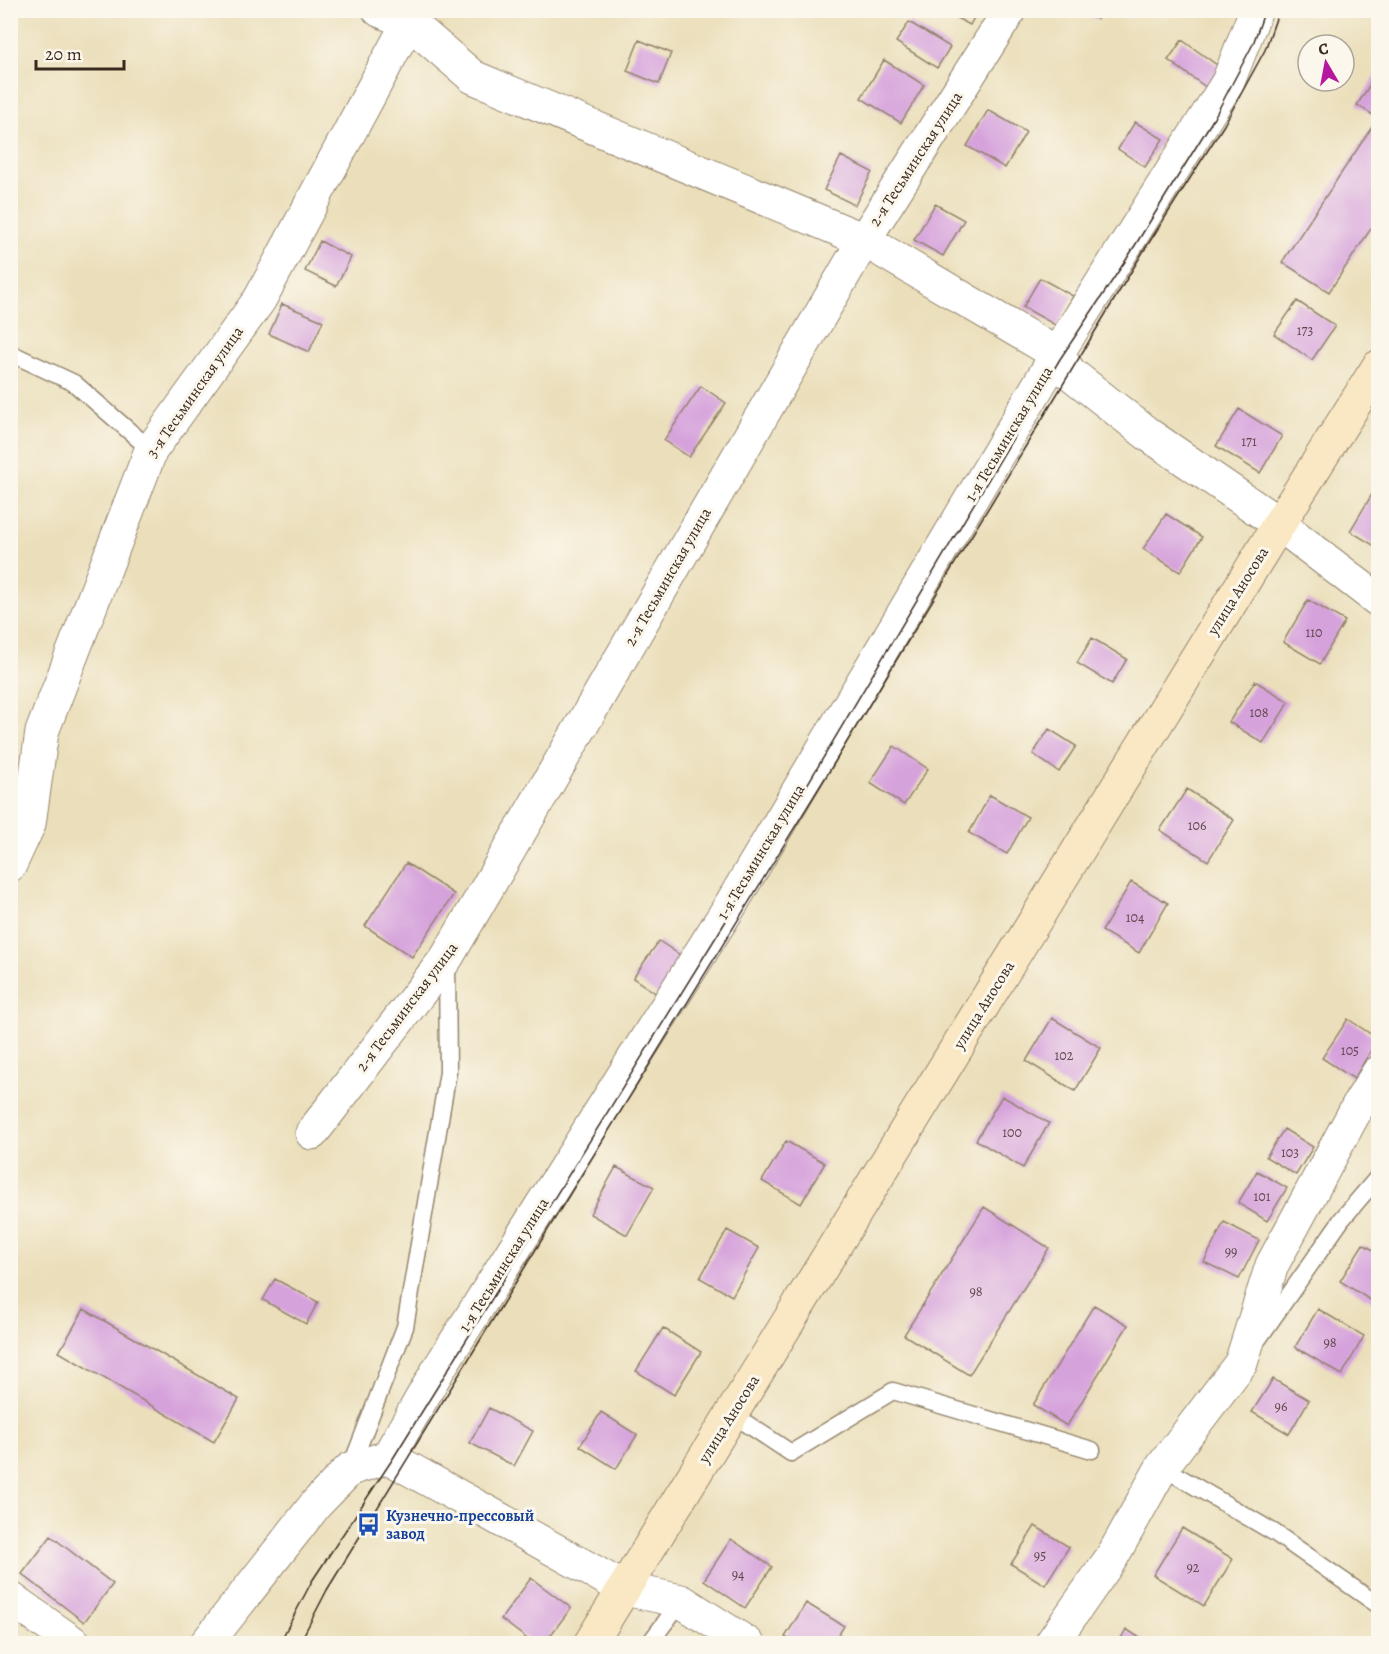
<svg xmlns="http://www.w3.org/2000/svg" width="1389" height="1654" viewBox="0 0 1389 1654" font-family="Alegreya,serif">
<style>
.building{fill:#d6a2dc}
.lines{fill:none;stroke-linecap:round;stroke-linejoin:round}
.lane-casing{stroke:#93846c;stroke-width:19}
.street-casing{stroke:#93846c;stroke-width:35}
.secondary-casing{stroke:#93846c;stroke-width:35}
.lane{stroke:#fff;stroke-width:16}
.street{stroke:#fff;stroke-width:33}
.secondary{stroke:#fae7c3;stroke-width:33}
.tram{stroke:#3b2a1e;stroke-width:1.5}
.labels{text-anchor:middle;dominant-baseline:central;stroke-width:6;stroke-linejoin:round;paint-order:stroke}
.number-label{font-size:14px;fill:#62484e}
.street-label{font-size:16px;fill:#3b2a1e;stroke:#fbf7ec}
.transit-label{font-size:16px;font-weight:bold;fill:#164399;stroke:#fbf7ec;text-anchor:start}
</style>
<rect width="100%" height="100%" fill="#fbf7ec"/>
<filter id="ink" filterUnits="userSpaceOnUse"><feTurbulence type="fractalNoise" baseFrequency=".0167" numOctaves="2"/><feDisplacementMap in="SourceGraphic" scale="12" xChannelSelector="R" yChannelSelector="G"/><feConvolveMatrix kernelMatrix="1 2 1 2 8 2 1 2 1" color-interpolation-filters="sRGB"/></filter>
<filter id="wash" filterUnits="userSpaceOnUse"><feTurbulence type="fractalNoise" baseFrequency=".008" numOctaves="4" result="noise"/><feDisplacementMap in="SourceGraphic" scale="24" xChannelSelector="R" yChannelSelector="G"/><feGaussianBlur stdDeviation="1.35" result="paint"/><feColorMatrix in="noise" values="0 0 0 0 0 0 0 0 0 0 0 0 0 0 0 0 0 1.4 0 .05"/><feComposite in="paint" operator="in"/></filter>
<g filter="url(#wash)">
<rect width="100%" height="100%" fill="#ebdfbb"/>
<g id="blocks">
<path class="building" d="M941 10H978L970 25Z
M1076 10H1101L1097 19Z
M909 22 950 47 937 68 896 42Z
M639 40 671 53 659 84 627 71Z
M1182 40 1224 70 1210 90 1168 60Z
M884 60 924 85 901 123 861 98Z
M1378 72V218L1329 292 1282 262 1378 118 1357 105Z
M988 110 1026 132 1005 168 967 146Z
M1135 122 1163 139 1145 167 1118 149Z
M841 156 872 172 855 205 824 190Z
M935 204 964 220 943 256 914 240Z
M320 241 351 257 336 286 305 271Z
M1040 278 1073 296 1057 326 1023 307Z
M1297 301 1335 326 1312 360 1274 334Z
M282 304 323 321 309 352 269 334Z
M701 386 726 403 689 457 664 440Z
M1239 409 1282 436 1260 473 1216 446Z
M1374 491 1378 493V548L1350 531Z
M1166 514 1202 537 1180 572 1143 549Z
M1308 600 1345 621 1320 664 1283 642Z
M1092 638 1127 659 1112 684 1077 663Z
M1255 681 1289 702 1263 743 1229 722Z
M1049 729 1076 746 1059 772 1033 754Z
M894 746 928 769 904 805 870 783Z
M1187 789 1234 820 1208 861 1160 830Z
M990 795 1028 817 1007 854 969 833Z
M406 863 454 894 412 957 365 926Z
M1131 882 1168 903 1139 953 1102 931Z
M659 941 686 959 660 996 633 978Z
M1052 1018 1101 1048 1075 1091 1026 1061Z
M1348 1019 1378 1039 1354 1079 1322 1058Z
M1002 1096 1049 1123 1023 1168 976 1140Z
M1284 1129 1313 1147 1296 1175 1266 1157Z
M786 1141 825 1163 801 1204 762 1181Z
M616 1167 654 1187 627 1235 590 1214Z
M1257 1171 1287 1188 1267 1221 1238 1203Z
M984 1207 1049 1248 969 1375 904 1335Z
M1224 1222 1259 1240 1239 1279 1204 1262Z
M727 1230 759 1248 732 1296 700 1278Z
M1363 1244 1378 1253V1305L1340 1281Z
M275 1279 318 1302 306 1324 263 1300Z
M1094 1305 1128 1325 1067 1426 1033 1405Z
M84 1309 239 1399 214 1442 59 1352Z
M1318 1309 1364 1336 1342 1375 1295 1347Z
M663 1328 701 1352 674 1395 636 1371Z
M1273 1379 1309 1400 1289 1434 1252 1412Z
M489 1408 533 1431 514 1466 470 1443Z
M601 1412 637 1435 616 1469 580 1446Z
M1035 1526 1069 1547 1045 1585 1011 1564Z
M1182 1528 1233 1559 1204 1606 1153 1575Z
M51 1536 113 1584 84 1622 22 1574Z
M731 1539 772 1567 745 1608 704 1580Z
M531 1578 571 1608 544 1644H534L501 1619Z
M806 1603 844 1626 833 1644H796L785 1637Z
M1126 1629 1149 1644H1118Z"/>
</g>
</g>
<g filter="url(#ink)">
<use href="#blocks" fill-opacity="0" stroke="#93846c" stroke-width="1.5"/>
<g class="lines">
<defs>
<path id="lane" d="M10 353 74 383 151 450
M1259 1338 1342 1219 1378 1177
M732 1414 791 1453 893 1391 1092 1450
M1162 1467 1275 1533 1378 1605
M350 1469 405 1327 448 1072 447 961
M649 1644 681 1601"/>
<path id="street" d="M379 10 410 23 473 77 864 240 1057 354 1070 373 1149 435 1279 524 1378 600
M10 865 29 824 42 732 151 450 260 299 415 10
M312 1133 447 957 864 240 1010 10
M388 1457 625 1589 681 1601 748 1644
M10 1598 75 1644
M206 1644 316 1504 350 1469 388 1457 438 1370 730 906 1057 354 1228 82 1256 10
M1051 1644 1112 1557 1162 1467 1241 1363 1272 1265 1359 1104 1378 1073"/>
<path id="secondary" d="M590 1644 1279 524 1378 367"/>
</defs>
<use href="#lane" class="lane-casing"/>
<use href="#street" class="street-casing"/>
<use href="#secondary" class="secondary-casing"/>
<use href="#lane" class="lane"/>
<use href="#street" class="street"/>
<use href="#secondary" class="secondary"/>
<path class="tram" d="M279 1644 312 1581 392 1460 734 908 1060 359 1126 260 1214 118 1253 44 1265 10
M299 1644 327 1590 833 765 1143 252 1224 125 1265 50 1279 10"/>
</g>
</g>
<defs>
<symbol id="bus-bare" viewBox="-9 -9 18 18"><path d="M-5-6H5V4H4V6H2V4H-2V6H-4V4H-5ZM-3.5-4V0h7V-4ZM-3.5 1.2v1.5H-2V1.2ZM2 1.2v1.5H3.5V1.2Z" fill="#1a4fb4" stroke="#fbf7ec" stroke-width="2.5" paint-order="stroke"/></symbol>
</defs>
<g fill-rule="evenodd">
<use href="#bus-bare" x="352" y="1508" width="33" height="33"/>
</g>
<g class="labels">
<g class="number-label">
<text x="1305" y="330">173</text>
<text x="1249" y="441">171</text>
<text x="1314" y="632">110</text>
<text x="1259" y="712">108</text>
<text x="1197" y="825">106</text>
<text x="1135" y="917">104</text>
<text x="1350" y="1050">105</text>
<text x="1064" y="1055">102</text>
<text x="1012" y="1132">100</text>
<text x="1290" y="1152">103</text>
<text x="1262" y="1196">101</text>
<text x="1231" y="1251">99</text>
<text x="976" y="1291">98</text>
<text x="1330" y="1342">98</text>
<text x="1281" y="1406">96</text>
<text x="1040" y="1555">95</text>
<text x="1193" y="1567">92</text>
<text x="738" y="1574">94</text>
</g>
<g class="street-label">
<text transform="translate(916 159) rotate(-57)">2-я Тесьминская улица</text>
<text transform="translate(195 392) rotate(-55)">3-я Тесьминская улица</text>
<text transform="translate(1009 434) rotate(-59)">1-я Тесьминская улица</text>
<text transform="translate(668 577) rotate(-60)">2-я Тесьминская улица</text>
<text transform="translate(1238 591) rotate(-58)">улица Аносова</text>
<text transform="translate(761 852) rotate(-59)">1-я Тесьминская улица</text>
<text transform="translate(984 1005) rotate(-58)">улица Аносова</text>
<text transform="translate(407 1007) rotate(-53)">2-я Тесьминская улица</text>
<text transform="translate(504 1265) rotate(-58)">1-я Тесьминская улица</text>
<text transform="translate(729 1419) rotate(-58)">улица Аносова</text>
</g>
<g class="transit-label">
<text x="386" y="1516">Кузнечно-прессовый<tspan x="386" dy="18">завод</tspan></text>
</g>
</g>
<rect width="1389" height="1654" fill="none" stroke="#fbf7ec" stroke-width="36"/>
<g transform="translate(1326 63) rotate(350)"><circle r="28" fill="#fbf7ec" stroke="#aea59a" stroke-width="1.5"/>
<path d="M0-4.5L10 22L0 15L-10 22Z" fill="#b5179e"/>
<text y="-9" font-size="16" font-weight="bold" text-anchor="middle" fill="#3b2a1e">С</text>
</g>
<path d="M36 60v9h88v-9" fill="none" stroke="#3b2a1e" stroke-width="3"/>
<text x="45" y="60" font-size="18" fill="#3b2a1e" stroke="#fbf7ec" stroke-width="4.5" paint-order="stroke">20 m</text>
</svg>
